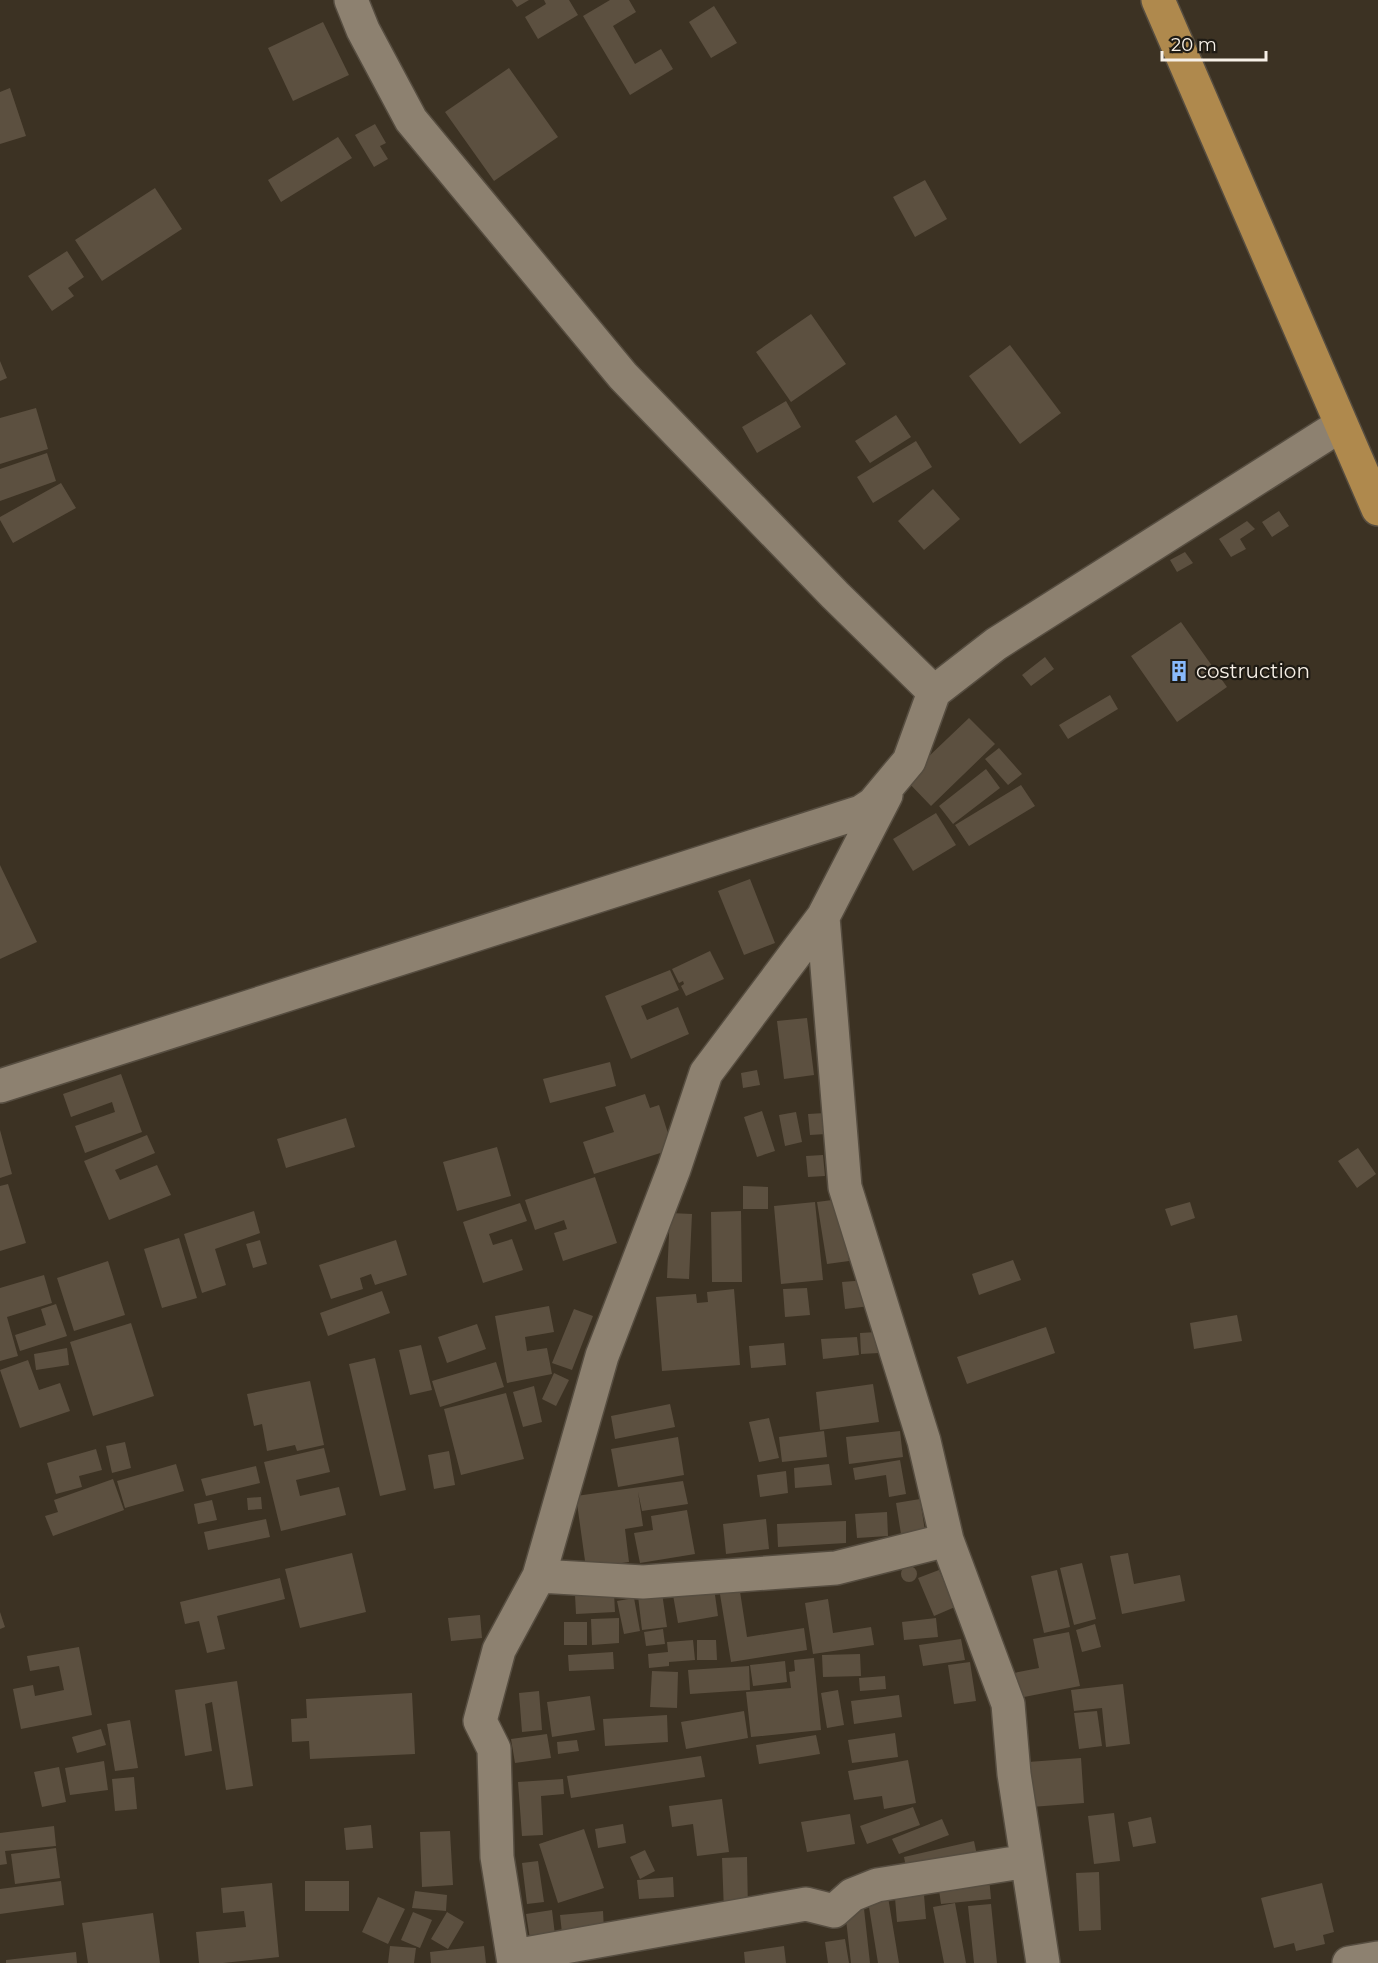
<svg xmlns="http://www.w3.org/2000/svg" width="1378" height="1963" viewBox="0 0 1378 1963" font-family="Montserrat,sans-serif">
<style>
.building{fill:#5c5040}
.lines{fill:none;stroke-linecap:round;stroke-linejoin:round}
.minor-casing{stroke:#564d40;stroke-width:36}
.major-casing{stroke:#564d40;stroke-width:36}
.minor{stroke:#8d8170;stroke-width:33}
.major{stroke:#af894d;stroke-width:33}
.labels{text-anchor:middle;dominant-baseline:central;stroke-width:4.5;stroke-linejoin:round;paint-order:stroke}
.poi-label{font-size:20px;fill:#f7f0e7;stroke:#1f1b14;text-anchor:start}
</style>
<rect width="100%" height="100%" fill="#3c3223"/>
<path class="building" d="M512 0H529L517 7Z
M544 0H569L578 15 538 39 525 17 546 4Z
M610 0H629L636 12 613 26 635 64 661 49 673 69 630 95 583 16Z
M714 6 737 43 711 58 689 22Z
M323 22 349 75 293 101 268 48Z
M509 68 558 137 494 181 445 112Z
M10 88 26 136 0 144V92Z
M375 124 386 143 380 146 388 159 374 167 355 135Z
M338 137 352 158 281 202 268 180Z
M925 180 947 219 915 237 893 197Z
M155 188 182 229 102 281 75 240Z
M67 251 84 277 68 288 74 296 52 311 28 276Z
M811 314 846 364 791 402 756 352Z
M1010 345 1061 413 1020 444 969 376Z
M0 361 7 378 0 381Z
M786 401 801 427 757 453 742 427Z
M36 408 48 449 0 464V418Z
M896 415 911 437 870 463 855 441Z
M916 441 932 467 873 503 857 477Z
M47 453 56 481 0 501V469Z
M61 483 76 508 13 543 0 520V517Z
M933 489 960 519 924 550 898 521Z
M1279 511 1289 526 1272 537 1262 522Z
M1247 521 1255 529 1240 539 1246 549 1231 557 1219 539Z
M1185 552 1193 563 1177 572 1170 560Z
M1181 622 1227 687 1177 722 1131 656Z
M1045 657 1054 669 1031 686 1022 675Z
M1110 695 1118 709 1068 739 1059 725Z
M969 718 995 744 931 806 905 779Z
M999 748 1022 774 1008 785 985 759Z
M986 769 1000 788 953 824 939 806Z
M1021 785 1035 806 969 846 955 825Z
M936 813 956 845 913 871 893 839Z
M0 865 37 942 0 959Z
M750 879 775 943 744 955 718 891Z
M710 951 724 979 686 996 681 986 684 984 683 981 679 983 672 969Z
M670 970 679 990 641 1006 647 1020 678 1007 689 1034 631 1059 605 996Z
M807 1018 814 1075 784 1079 777 1021Z
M610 1062 616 1086 550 1103 543 1079Z
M757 1070 760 1085 743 1088 741 1073Z
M121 1074 142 1132 85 1153 75 1126 115 1112 112 1102 71 1117 63 1094Z
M645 1094 650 1108 659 1105 673 1149 594 1174 583 1142 614 1132 605 1107Z
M762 1111 775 1151 757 1157 744 1117Z
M796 1112 802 1142 785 1146 779 1115Z
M825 1113 826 1134 810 1135 808 1114Z
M346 1118 355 1147 286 1168 277 1139Z
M0 1130 12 1174 0 1178Z
M147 1135 155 1153 115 1170 120 1180 157 1165 171 1195 109 1220 84 1161Z
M497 1147 511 1196 457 1211 443 1162Z
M1358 1148 1376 1174 1357 1188 1338 1161Z
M823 1155 825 1176 808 1177 806 1156Z
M595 1177 617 1243 563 1261 554 1233 567 1229 564 1220 535 1230 525 1200Z
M8 1184 26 1243 0 1251V1186Z
M743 1186 768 1187V1209H743Z
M840 1199 849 1261 827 1264 817 1202Z
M815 1202 823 1280 781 1284 774 1206Z
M1190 1202 1195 1218 1171 1226 1165 1209Z
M520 1203 527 1221 489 1234 493 1245 512 1239 523 1270 483 1283 463 1222Z
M254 1211 260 1233 215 1249 226 1285 202 1293 184 1234Z
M741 1211 742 1282H712L711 1212Z
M670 1213 692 1214 689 1279 667 1278Z
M179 1238 197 1298 162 1308 144 1249Z
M260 1240 267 1264 253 1268 246 1244Z
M396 1240 407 1275 375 1285 371 1274 360 1278 363 1289 331 1299 319 1265Z
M1013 1260 1021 1280 979 1295 972 1274Z
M108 1261 125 1315 74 1331 57 1278Z
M44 1275 52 1303 7 1317 18 1356 0 1361V1288Z
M867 1280 870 1306 845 1309 842 1282Z
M807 1288 810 1315 785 1317 783 1289Z
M734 1289 740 1365 662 1371 656 1297 696 1294 697 1303 708 1302 707 1292Z
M382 1291 390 1313 328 1336 320 1313Z
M56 1304 67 1336 20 1351 15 1335 46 1325 41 1309Z
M549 1306 554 1332 525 1337 527 1351 547 1348 552 1374 507 1383 495 1316Z
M574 1309 593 1316 572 1370 552 1363Z
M1237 1315 1242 1341 1194 1349 1190 1323Z
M131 1323 154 1396 93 1416 70 1342Z
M477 1324 486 1349 447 1363 438 1337Z
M1046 1327 1055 1353 967 1384 957 1357Z
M877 1332 879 1353 861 1354 860 1333Z
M857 1337 859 1355 823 1359 821 1339Z
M784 1343 786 1365 751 1368 749 1346Z
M421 1345 432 1390 410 1395 399 1350Z
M67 1348 69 1365 36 1370 34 1354Z
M375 1358 406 1490 380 1496 349 1364Z
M28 1360 39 1390 60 1383 70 1411 20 1428 0 1370Z
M496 1362 504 1387 440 1407 432 1381Z
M554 1373 569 1380 556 1406 542 1399Z
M310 1381 324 1445 297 1451 295 1445 267 1451 262 1424 254 1426 247 1394Z
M873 1384 879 1422 820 1430 816 1392Z
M534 1386 542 1422 523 1427 513 1392Z
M506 1393 524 1459 461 1475 444 1409Z
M670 1404 675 1427 615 1439 611 1416Z
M769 1418 779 1458 759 1462 749 1422Z
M824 1431 827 1457 782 1462 779 1437Z
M900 1431 903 1457 849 1464 846 1437Z
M678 1437 684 1475 618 1487 611 1449Z
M125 1442 131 1468 112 1473 106 1446Z
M324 1448 330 1472 296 1480 300 1496 339 1487 346 1515 281 1531 264 1462Z
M96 1449 102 1470 79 1476 82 1487 56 1494 47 1463Z
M449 1451 455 1485 434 1489 428 1455Z
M900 1460 906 1494 889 1497 886 1475 855 1480 853 1468Z
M176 1464 184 1491 125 1508 117 1481Z
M829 1464 832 1485 795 1488 794 1468Z
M256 1466 260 1483 206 1496 201 1479Z
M786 1471 788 1493 760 1497 757 1475Z
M113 1479 124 1510 53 1536 45 1516 58 1512 54 1500Z
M683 1481 688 1504 642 1511 638 1492 643 1526 625 1529 629 1562 586 1568 576 1496Z
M261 1497 262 1509 248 1510 247 1498Z
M920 1499 925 1531 901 1534 896 1503Z
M212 1500 217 1520 198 1524 194 1504Z
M687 1510 695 1554 640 1563 634 1533 653 1530 651 1516Z
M887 1512 888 1536 857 1538 855 1514Z
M266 1519 270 1537 208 1550 204 1532Z
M766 1519 769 1549 726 1554 723 1524Z
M846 1521V1543L778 1547 777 1524Z
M352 1553 366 1612 300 1628 285 1569Z
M1128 1553 1134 1584 1180 1575 1185 1601 1122 1614 1110 1556Z
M1082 1563 1096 1619 1074 1625 1060 1568Z
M901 1574a8 8 0 1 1 16 0a8 8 0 1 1-16 0Z
M939 1570 955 1607 934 1616 918 1578Z
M1057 1570 1070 1627 1044 1633 1031 1576Z
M280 1578 285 1599 217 1616 225 1649 207 1653 199 1621 185 1624 180 1602Z
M739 1585 747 1637 804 1628 807 1650 731 1662 719 1588Z
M714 1588 718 1616 678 1623 673 1595Z
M614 1593 615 1612 576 1614 575 1595Z
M662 1593 667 1627 642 1630 638 1596Z
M634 1598 640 1631 624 1634 617 1601Z
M828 1599 833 1633 871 1627 874 1645 813 1654 805 1603Z
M0 1612 5 1627 0 1629Z
M480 1615 482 1638 451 1641 448 1618Z
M619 1618V1643L592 1645 591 1619Z
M936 1618 938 1637 904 1640 902 1622Z
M564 1622H587V1645H564Z
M1095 1624 1101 1647 1082 1652 1076 1630Z
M663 1629 665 1644 646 1646 644 1632Z
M1069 1632 1080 1686 1019 1698 1014 1673 1039 1668 1033 1639Z
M961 1639 965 1660 923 1666 919 1645Z
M693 1640 695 1660 669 1662V1666L649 1668 648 1654 668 1652 667 1642Z
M697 1640H716L717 1660H697Z
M79 1647 92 1715 21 1729 13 1689 33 1685 35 1696 64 1690 59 1666 30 1671 27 1656Z
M613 1652 614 1669 569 1671 568 1655Z
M860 1654 861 1676 823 1677 822 1655Z
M814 1658 821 1730 751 1737 746 1692 791 1688 789 1672 795 1671 794 1660Z
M785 1661 787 1682 753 1686 750 1665Z
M970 1662 976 1701 954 1704 948 1665Z
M749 1666 750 1690 690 1694 688 1670Z
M652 1671 678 1672 677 1708 650 1707Z
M885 1676 886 1689 860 1691 859 1678Z
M237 1681 253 1786 226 1790 212 1702 205 1704 212 1751 185 1756 175 1690Z
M1123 1684 1130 1744 1106 1747 1102 1708 1074 1711 1071 1690Z
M838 1690 844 1725 827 1728 821 1693Z
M539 1691 542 1730 522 1732 519 1693Z
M412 1693 415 1754 310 1759 309 1741 292 1742 291 1719 307 1718 306 1699Z
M899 1695 902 1717 854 1724 851 1701Z
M590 1696 595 1730 552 1737 547 1702Z
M744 1711 748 1738 686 1749 681 1722Z
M1097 1711 1102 1746 1079 1749 1074 1713Z
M667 1715 668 1742 605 1746 603 1719Z
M130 1720 138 1768 115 1771 107 1724Z
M101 1729 106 1745 77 1753 72 1737Z
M895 1733 898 1757 852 1763 848 1740Z
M547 1734 551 1758 515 1763 511 1739Z
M816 1735 820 1754 759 1764 756 1745Z
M577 1740 579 1751 558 1754 557 1742Z
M701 1756 705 1777 571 1798 567 1776Z
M1081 1758 1084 1803 1031 1807 1028 1762Z
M908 1760 916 1803 884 1809 882 1796 854 1800 848 1771Z
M104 1761 108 1790 70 1795 65 1768Z
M59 1767 66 1802 42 1807 34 1772Z
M134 1777 137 1809 115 1811 112 1779Z
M563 1779 564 1794 541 1796 543 1835 522 1836 518 1782Z
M722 1799 729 1852 697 1856 693 1824 672 1827 669 1806Z
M913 1807 920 1825 867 1844 860 1826Z
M1114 1813 1120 1861 1094 1864 1088 1816Z
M850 1814 855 1844 807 1852 801 1822Z
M1151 1817 1156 1843 1133 1847 1128 1822Z
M942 1819 949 1835 899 1854 892 1839Z
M623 1824 626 1843 598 1848 595 1829Z
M371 1825 373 1848 346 1850 344 1828Z
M54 1826 56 1846 5 1851 7 1864 0 1865V1833Z
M584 1829 604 1888 558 1903 539 1844Z
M450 1831 453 1885 422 1887 420 1832Z
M974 1841 978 1860 908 1877 904 1857Z
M56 1848 60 1878 15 1884 11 1854Z
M645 1850 655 1871 640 1879 630 1857Z
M747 1857 748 1911 724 1912 722 1858Z
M538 1861 544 1902 527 1904 522 1863Z
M1099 1872 1101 1930 1079 1931 1076 1873Z
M673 1877 674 1897 639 1899 637 1880Z
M989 1877 991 1899 941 1904 938 1883Z
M61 1881 64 1905 0 1914V1889Z
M305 1881H349V1911H305Z
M272 1883 279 1957 223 1963H199L196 1932 246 1927 244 1911 223 1913 221 1888Z
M1322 1883 1334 1932 1323 1935 1325 1944 1296 1951 1294 1943 1274 1948 1261 1898Z
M415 1891 447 1895 446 1911 412 1908Z
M924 1895 926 1919 897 1922 895 1898Z
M378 1897 405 1909 388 1944 362 1932Z
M888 1897 899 1963H878L868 1901Z
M955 1903 966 1963H944L933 1907Z
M991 1904 997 1963H974L968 1906Z
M864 1909 870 1963H851L845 1911Z
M552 1910 555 1935 530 1939 526 1914Z
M603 1911 604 1930 562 1933 560 1915Z
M413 1912 432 1920 420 1948 401 1940Z
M447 1912 464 1922 448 1949 431 1939Z
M153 1913 160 1963H88L82 1923Z
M845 1939 849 1963H828L825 1942Z
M390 1946 416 1948 414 1963H388Z
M484 1946 486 1963H431L430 1952Z
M784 1946 786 1963H745L744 1952Z
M76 1952 77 1963H6V1960Z"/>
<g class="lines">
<defs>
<path id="minor" d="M351 0 363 30 411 120 623 376 835 595 934 692
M823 917 845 1187 924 1441 947 1540 1008 1704 1014 1774 1043 1963
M0 1086 861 812 873 804 909 761 934 692 996 644 1341 425
M539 1576 643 1582 836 1568 947 1540
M514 1956 806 1904 834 1911 852 1895 877 1885 1027 1861
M514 1963 497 1857 494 1749 480 1721 499 1650 539 1576 602 1356 674 1169 706 1073 823 917 886 795
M1349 1963 1378 1958"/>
<path id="major" d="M1158 0 1378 509"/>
</defs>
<use href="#minor" class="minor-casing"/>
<use href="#major" class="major-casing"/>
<use href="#minor" class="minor"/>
<use href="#major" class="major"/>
</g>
<defs>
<symbol id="building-bare" viewBox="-9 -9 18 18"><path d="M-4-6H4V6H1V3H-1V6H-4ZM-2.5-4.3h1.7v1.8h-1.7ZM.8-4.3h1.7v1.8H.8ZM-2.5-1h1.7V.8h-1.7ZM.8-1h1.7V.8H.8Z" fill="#89bafc" stroke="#1f1b14" stroke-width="2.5" paint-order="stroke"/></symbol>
</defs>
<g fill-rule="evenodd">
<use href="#building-bare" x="1164" y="656" width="30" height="30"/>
</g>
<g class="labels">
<g class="poi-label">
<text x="1196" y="671">costruction</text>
</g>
</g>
<path d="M1162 51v9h104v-9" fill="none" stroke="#f7f0e7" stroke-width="3"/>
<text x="1171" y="51" font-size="18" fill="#f7f0e7" stroke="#1f1b14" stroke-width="4.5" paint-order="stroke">20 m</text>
</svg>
